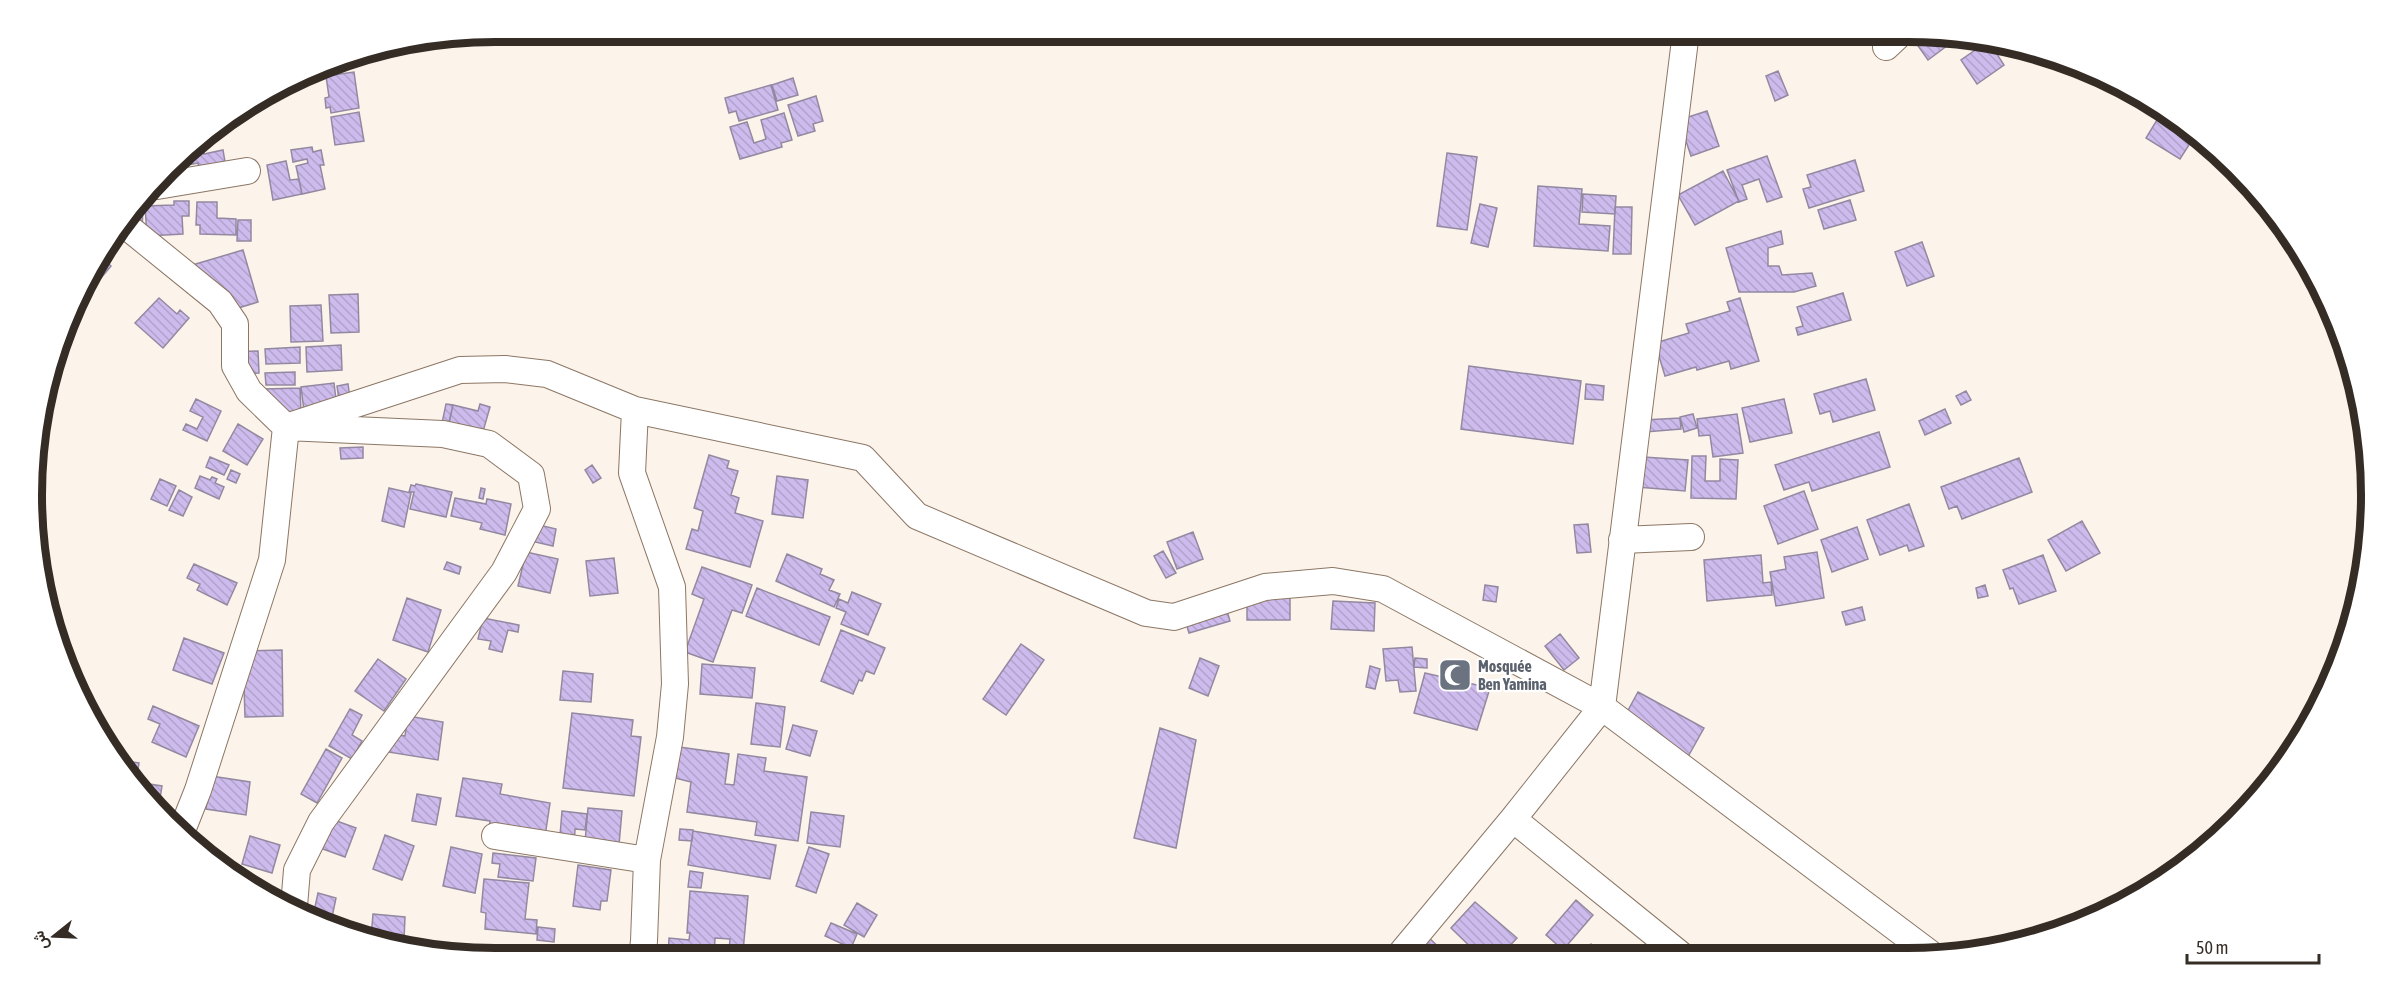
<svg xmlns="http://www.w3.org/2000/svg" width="2403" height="990" viewBox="0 0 2403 990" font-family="'Asap Condensed',Vazirmatn,sans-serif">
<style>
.building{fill:url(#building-back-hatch);stroke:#9289a1;stroke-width:1.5}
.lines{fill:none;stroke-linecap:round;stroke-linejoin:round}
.minor-casing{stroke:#8c7765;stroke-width:28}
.minor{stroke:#fff;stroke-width:26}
.labels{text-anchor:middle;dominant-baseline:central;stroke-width:4.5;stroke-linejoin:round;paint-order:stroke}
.worship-label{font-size:16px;font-weight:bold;fill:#5b616d;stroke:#fff;text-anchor:start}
.rim{fill:none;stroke:#352c25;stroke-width:8}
</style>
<defs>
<pattern id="building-back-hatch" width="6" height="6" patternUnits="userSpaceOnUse" patternTransform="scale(1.5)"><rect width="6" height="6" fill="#cebbed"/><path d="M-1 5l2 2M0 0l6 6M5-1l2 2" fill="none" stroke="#b2a1cb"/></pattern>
</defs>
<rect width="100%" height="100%" fill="#fcf3eb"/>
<path class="building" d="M1915 33 1943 37 1948 45 1928 60 1911 36Z
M1954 39 1960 40 1951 47 1948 44Z
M1984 44 1991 45 2004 65 1977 84 1961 60Z
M1778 71 1788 95 1775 101 1766 76Z
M354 72 359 108 331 113 330 107 326 108 325 98 329 97 326 76Z
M793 78 798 95 777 101 772 85Z
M771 85 778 110 739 121 736 111 729 113 725 98Z
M816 96 823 121 813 124 815 131 798 136 788 105Z
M2163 110 2196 134 2180 159 2146 138Z
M1707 111 1719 146 1691 156 1679 120Z
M359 112 364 141 335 145 331 117Z
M784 113 792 140 781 143 782 147 740 159 730 127 747 122 754 143 766 139 761 120Z
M201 139 204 154 223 150 226 168 200 173 198 163 172 168 190 146Z
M312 147 313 152 321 150 324 165H320L325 189 302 194 296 166 308 163 307 159 293 162 291 150Z
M1447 153 1477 157 1467 230 1437 226Z
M1767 156 1782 197 1767 202 1759 179 1742 185 1747 199 1739 202 1727 170Z
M1855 160 1864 191 1809 208 1803 189 1811 187 1807 175Z
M286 161 290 180 299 179 302 194 273 200 267 165Z
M1723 171 1739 201 1695 225 1678 195Z
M1538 186 1582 189 1579 224 1610 226 1608 251 1534 246Z
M1583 194 1616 196 1615 214 1582 212Z
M1850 200 1856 220 1824 229 1818 210Z
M174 201H189V216H182L183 234 147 236 145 206 174 205Z
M197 202H217V218L236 219V235L200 234V225H196Z
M143 203 142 235 129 220Z
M1480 204 1497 208 1488 247 1471 243Z
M1615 207H1632L1631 254H1613Z
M238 220H251V241H237Z
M1781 231 1783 244 1768 248V266H1779L1782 275 1812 273 1816 286 1794 292H1739L1726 248Z
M1922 242 1934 276 1907 286 1895 252Z
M243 250 258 302 218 314 189 266Z
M100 256 111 266 86 296 80 292 93 264Z
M1843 293 1851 320 1798 335 1796 328 1803 326 1797 307Z
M358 294 359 332 331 333 329 295Z
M159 298 177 314 180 310 189 318 163 348 135 323Z
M1740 298 1759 361 1731 369 1729 361 1697 370 1696 367 1665 376 1655 343 1689 333 1686 324 1730 311 1727 302Z
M321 305 323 341 291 342 290 306Z
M341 345 342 370 307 372 306 347Z
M300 347V363L266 364 265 349Z
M258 351 259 373 230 374V352Z
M1469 366 1581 381 1573 444 1461 429Z
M295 372V385H266L265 373Z
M1866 379 1875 410 1833 422 1830 411 1820 414 1814 394Z
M334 383 337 407 304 411 301 387Z
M348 384 350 398 339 400 337 386Z
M1586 384 1604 386 1603 400 1585 399Z
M300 388 301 413 264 414V389Z
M1966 391 1971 400 1961 405 1956 396Z
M196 399 221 411 207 441 183 430 186 424 197 429 203 417 190 411Z
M1784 399 1792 433 1750 442 1742 408Z
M446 404 453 405 449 424 442 423Z
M480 404 490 407 480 442 446 435 453 405 478 411Z
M1945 409 1951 423 1925 435 1919 421Z
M1693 414 1697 428 1684 432 1680 417Z
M1737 414 1743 453 1713 457 1710 435 1699 436 1697 419Z
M1680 418 1681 429 1645 432 1644 420Z
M238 424 263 439 247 465 223 451Z
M1879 432 1890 467 1812 491 1809 482 1784 490 1775 465Z
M363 447V458L341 459 340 448Z
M709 455 729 461 727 468 738 471 731 495 739 498 735 513 763 521 750 567 686 549 692 529 698 531 703 511 694 508Z
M1628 456 1688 460 1685 491 1625 486Z
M1692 456H1706L1705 481H1720V459L1738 460 1736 499 1691 498Z
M210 457 229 465 224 475 206 467Z
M2019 458 2032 492 1962 519 1957 506 1949 509 1941 487Z
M592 465 601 478 593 483 585 470Z
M231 470 240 474 236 483 227 479Z
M200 476 210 480 212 477 217 479 215 483 224 487 219 499 195 488Z
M777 476 808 480 803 518 772 514Z
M160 479 176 486 167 506 151 499Z
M416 484 452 492 446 517 410 509 414 492H409L411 485 415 486Z
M389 488 411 493 404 527 382 521Z
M481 488 485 489 483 499 479 498Z
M179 490 192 497 183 516 169 510Z
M1804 491 1818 529 1778 544 1764 506Z
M455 498 486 504 487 499 511 504 505 535 480 529 482 523 451 516Z
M1909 504 1924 546 1909 551 1907 545 1880 555 1867 520Z
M2082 521 2100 553 2066 571 2048 540Z
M535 524 556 529 553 546 531 541Z
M1588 524 1591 552 1577 553 1574 525Z
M1857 527 1868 559 1832 572 1821 540Z
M1193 532 1203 559 1177 569 1167 542Z
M1163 551 1176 573 1166 578 1154 556Z
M526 552 558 559 550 593 518 586Z
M1817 552 1824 598 1776 606 1770 572 1786 569 1784 557Z
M787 554 822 569 820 574 834 580 829 590 840 594 834 607 776 581Z
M1761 555 1763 583 1771 582 1772 595 1707 601 1704 560Z
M2043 555 2056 591 2019 604 2013 588 2010 589 2003 570Z
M614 558 618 593 590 596 586 561Z
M447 562 461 567 459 574 444 569Z
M194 564 237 583 227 605 197 590 200 584 187 578Z
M702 567 752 585 742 613 732 610 713 662 685 652 704 599 692 594Z
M1485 585 1498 587 1496 602 1483 600Z
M1985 585 1988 596 1978 598 1976 588Z
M757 588 830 617 819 645 746 616Z
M1290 588V620H1247V599Z
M852 592 881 604 868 635 841 624 846 612 836 608 839 599 848 603Z
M407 598 441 610 428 652 393 640Z
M1224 601 1230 621 1189 633 1183 613Z
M1333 601 1375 603 1374 631 1331 629Z
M1862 607 1865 620 1846 625 1842 612Z
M483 618 519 625 518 632 508 630 502 652 489 649 491 641 478 639Z
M841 630 885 648 874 674 866 671 862 681 859 680 853 694 821 681Z
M1560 634 1579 658 1564 670 1545 646Z
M184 638 224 653 212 684 173 670Z
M1021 644 1044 660 1006 715 983 699Z
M1412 647 1416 691 1400 692 1398 680 1386 681 1383 649Z
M282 650 283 716 245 717 243 651Z
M1200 658 1219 666 1208 696 1189 688Z
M1415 658 1427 659V668L1414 667Z
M378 659 406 679 384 711 355 691Z
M702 664 755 668 752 698 700 694Z
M1370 666 1380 669 1375 689 1366 687Z
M563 671 593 674 591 702 560 700Z
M1425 673 1490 688 1477 730 1414 713Z
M1638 692 1704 728 1685 762 1620 725Z
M756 703 785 707 780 747 751 744Z
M153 706 199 726 186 757 152 742 160 724 148 719Z
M350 709 362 715 352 735 362 741 352 759 329 746Z
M572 713 633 720 631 736 641 737 634 796 563 788Z
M408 716 443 722 438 760 388 752 391 734 405 736Z
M793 725 817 731 810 756 786 749Z
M1160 728 1196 740 1176 848 1134 838Z
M679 747 729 754 725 784 734 785 738 754 766 758 764 771 807 777 798 841 755 835 757 822 687 812 691 782 675 778Z
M326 749 342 758 317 803 301 794Z
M125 761 139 763 136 782 162 786 158 811 146 800 124 769Z
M211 776 250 782 246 815 206 809Z
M463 778 502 784 500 794 550 803 544 843 488 834 490 821 456 816Z
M417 794 441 798 436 825 412 821Z
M588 808 622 811 618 856 584 853Z
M562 811 587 814 585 830 575 829 574 849 559 848Z
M811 812 844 816 840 847 807 843Z
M323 816 356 828 345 857 312 845Z
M680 829 693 830 692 841 679 840Z
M693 831 776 845 770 879 688 865Z
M385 835 414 846 402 880 373 869Z
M250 836 280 845 272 873 242 864Z
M451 847 482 854 475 893 443 886Z
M809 847 829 854 816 893 796 886Z
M493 853 536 858 533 881 498 877 500 864 492 863Z
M578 865 611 870 607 901H601L600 910 573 906Z
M690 871 703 873 701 888 688 887Z
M484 879 529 883 525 919 537 920 536 934 485 929 486 913 481 912Z
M690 891 748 896 743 952 729 951 730 939 715 938 714 958H668L669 938 689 940 690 933H687Z
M318 893 336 898 331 922 313 916Z
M1576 900 1593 915 1563 950 1546 935Z
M1475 902 1517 938 1500 956H1480L1451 928Z
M857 903 877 915 864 937 844 925Z
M373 914 405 917 404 940 436 942 435 949 371 938Z
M831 923 857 934 851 948 825 936Z
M538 927 555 929 554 942 537 940Z
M1426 935 1448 956H1399Z
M1591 944 1603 955 1579 956Z
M559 947 574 950 572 958H558Z
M580 951 608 958H578Z"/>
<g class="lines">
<defs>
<path id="minor" d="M1686 32 1602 707 1932 955
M1886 47 1902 32
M157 186 247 171
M125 225 220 302 235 324V366L249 391 286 427 443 434 489 444 531 475 537 509 504 572 321 822 297 870 294 906
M635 410 632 473 672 587 675 684 670 737 647 860 644 941 642 958
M286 427 460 370 505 369 547 374 635 410 863 458 917 516 1146 613 1174 617 1265 587 1333 581 1383 589 1602 707 1513 819 1399 956
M1622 540 1691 537
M1513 819 1681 955
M181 833 198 790 272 560 286 427
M495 836 647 860"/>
</defs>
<use href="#minor" class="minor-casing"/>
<use href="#minor" class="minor"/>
</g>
<defs>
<symbol id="mosque-square" viewBox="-11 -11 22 22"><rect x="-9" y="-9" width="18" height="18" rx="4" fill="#6b7280" stroke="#fff"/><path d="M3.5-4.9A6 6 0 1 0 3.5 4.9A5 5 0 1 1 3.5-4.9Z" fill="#fff"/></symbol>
</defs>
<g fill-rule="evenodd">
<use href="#mosque-square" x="1436" y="656" width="38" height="38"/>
</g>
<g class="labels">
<g class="worship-label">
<text x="1478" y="666">Mosquée<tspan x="1478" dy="18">Ben Yamina</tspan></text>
</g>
</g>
<path d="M0 0H2403V990H0ZM495 42H1908A453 453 0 0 1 2361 495V495A453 453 0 0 1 1908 948H495A453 453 0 0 1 42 495V495A453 453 0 0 1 495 42Z" fill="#fff" fill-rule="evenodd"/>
<path class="rim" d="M495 42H1908A453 453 0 0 1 2361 495V495A453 453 0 0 1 1908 948H495A453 453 0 0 1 42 495V495A453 453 0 0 1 495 42Z"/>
<g transform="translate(54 936) rotate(252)" stroke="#ffffff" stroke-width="4.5" paint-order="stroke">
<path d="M0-4.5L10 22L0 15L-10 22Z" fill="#352c25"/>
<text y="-9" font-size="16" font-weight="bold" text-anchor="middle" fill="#352c25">ش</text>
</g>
<path d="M2187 954v9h132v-9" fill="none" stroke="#352c25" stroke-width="3"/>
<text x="2196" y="954" font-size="18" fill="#352c25" stroke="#ffffff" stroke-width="4.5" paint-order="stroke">50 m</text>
</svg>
